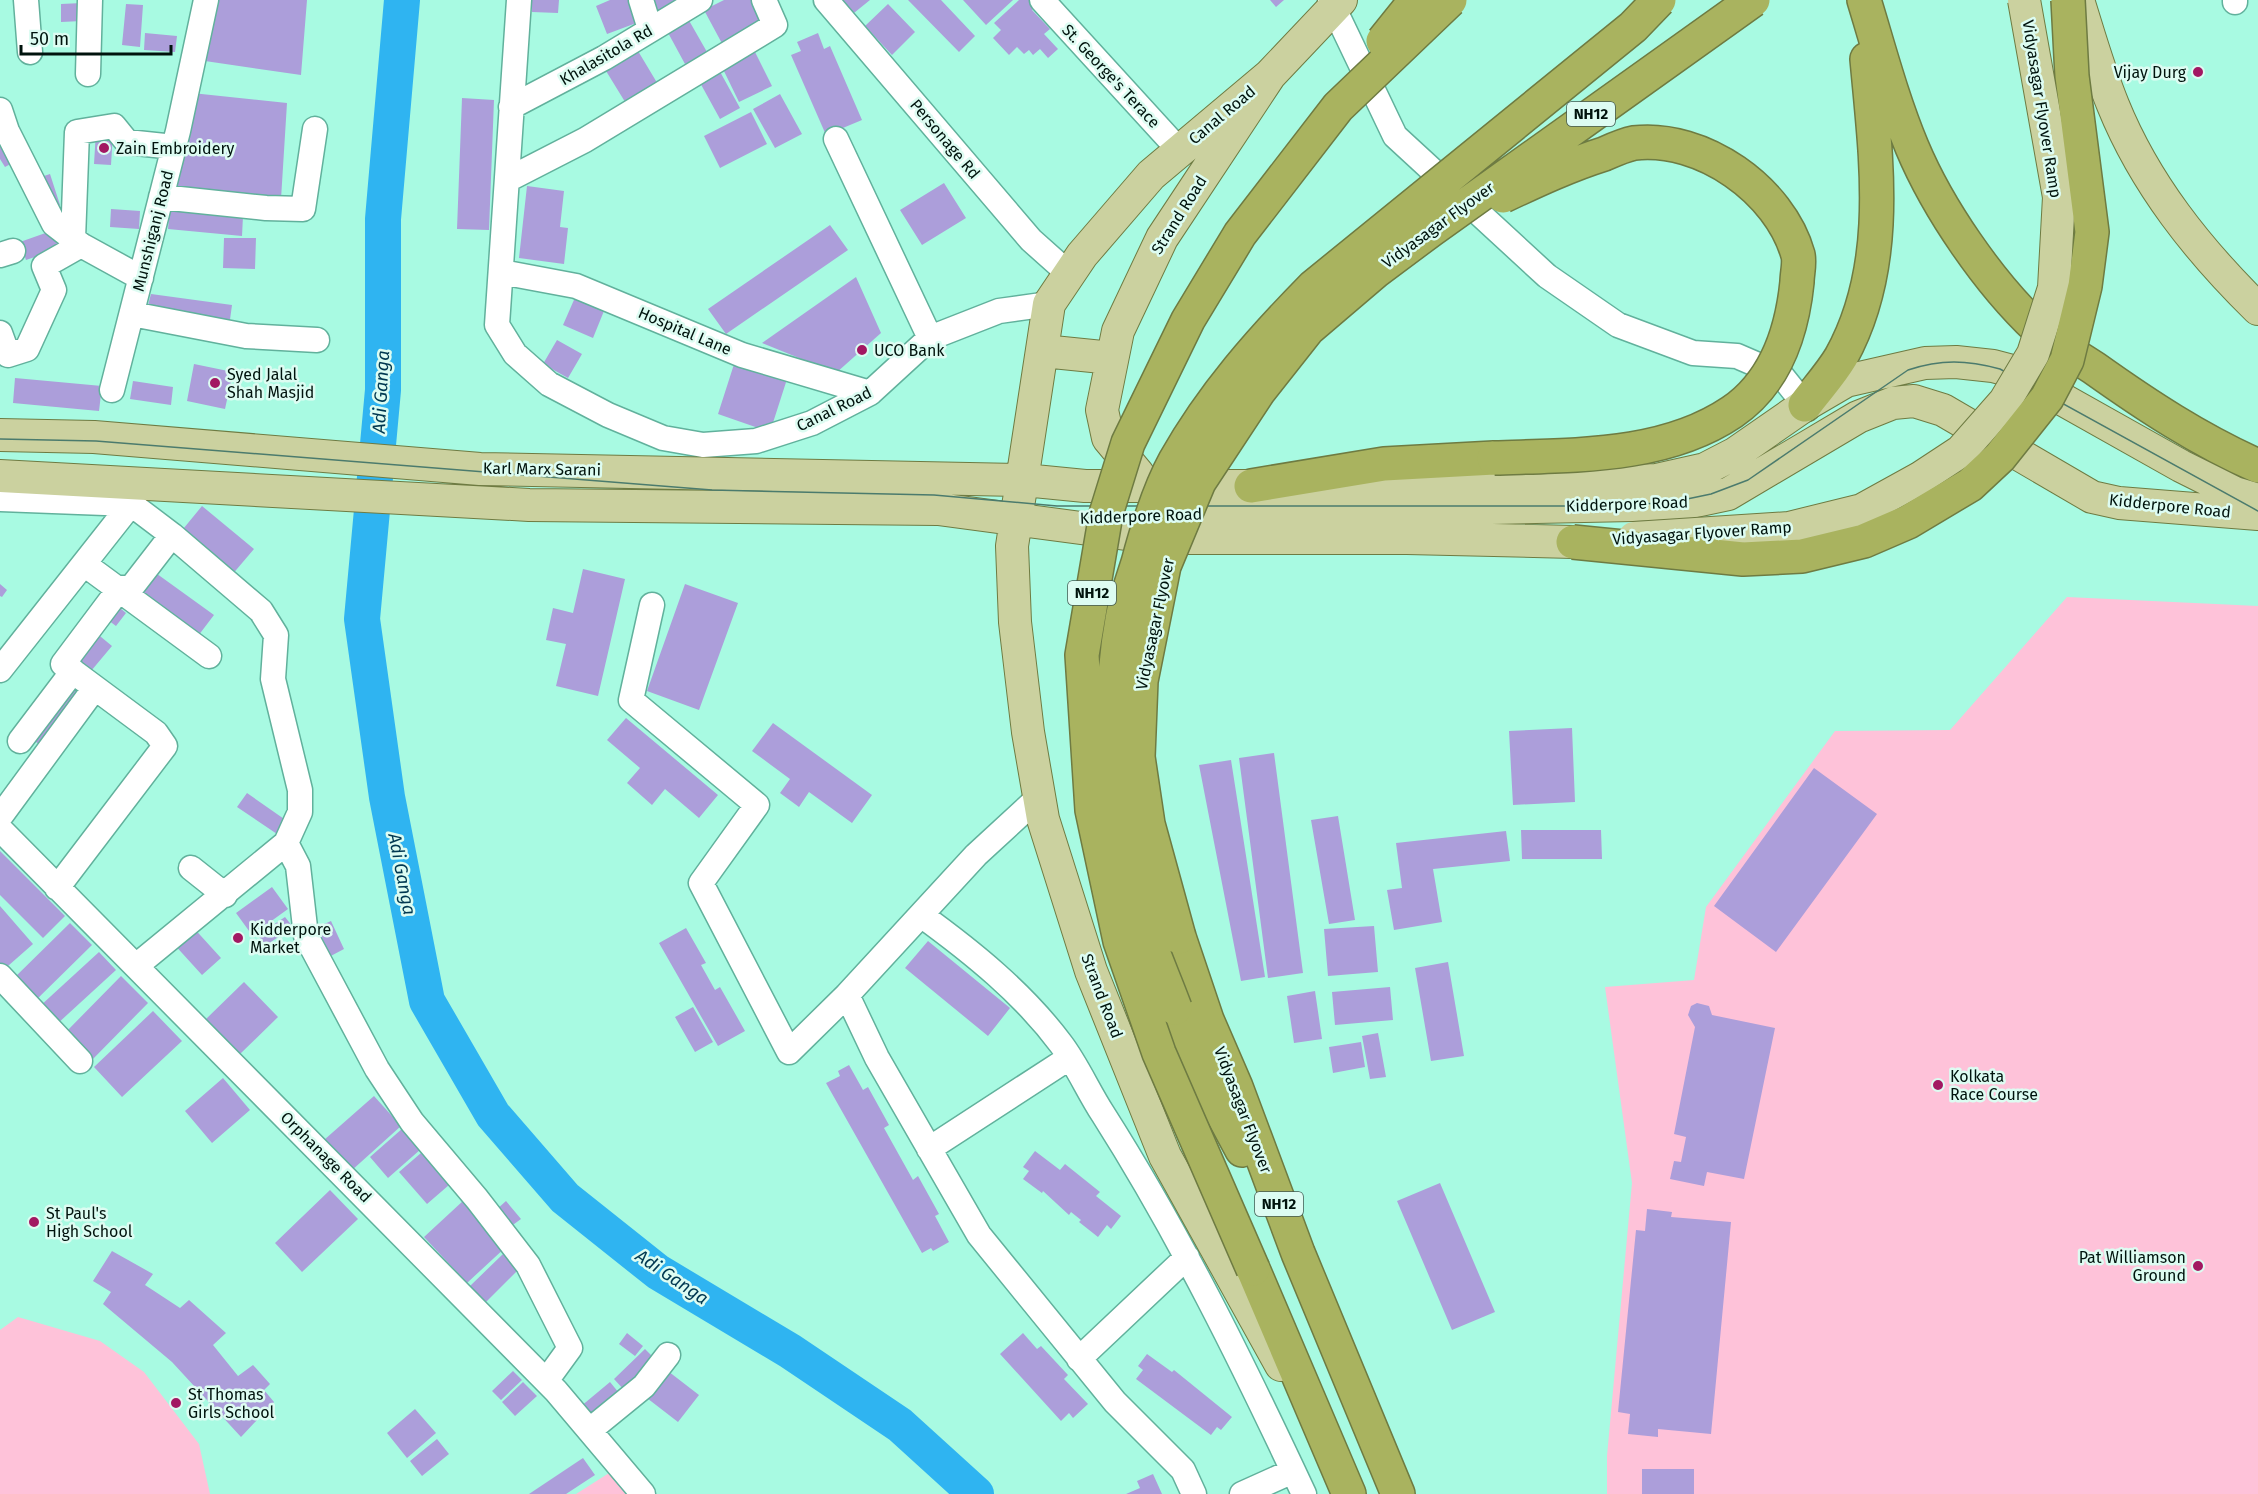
<svg xmlns="http://www.w3.org/2000/svg" width="2258" height="1494" viewBox="0 0 2258 1494" font-family="'Fira Sans',sans-serif">
<style>
.green{fill:#fec2d9}
.lines{fill:none;stroke-linecap:round;stroke-linejoin:round}
.river{stroke:#2fb4f1;stroke-width:36}
.building{fill:#ac9eda}
.minor-casing{stroke:#61b19c;stroke-width:27}
.major-casing{stroke:#6e7b42;stroke-width:34}
.highway-casing{stroke:#6e7b42;stroke-width:36}
.minor{stroke:#fff;stroke-width:24}
.major{stroke:#cbd19f;stroke-width:32}
.highway{stroke:#a9b35f;stroke-width:33}
.tram{stroke:#4b7b6d;stroke-width:1.5}
.major-bridge-casing{stroke:#6e7b42;stroke-width:34;stroke-linecap:butt}
.highway-bridge-casing{stroke:#6e7b42;stroke-width:36;stroke-linecap:butt}
.major-bridge{stroke:#cbd19f;stroke-width:32}
.highway-bridge{stroke:#a9b35f;stroke-width:33}
.poi-dot{fill:#a21862;stroke:#ddfcf2;stroke-width:2}
.labels{text-anchor:middle;dominant-baseline:central;stroke-width:5;stroke-linejoin:round;paint-order:stroke}
.shield{fill:#ddfcf2;stroke:#425952;stroke-width:1.5}
.shield-label{font-size:15px;font-weight:bold;fill:#00130d}
.street-label{font-size:16px;fill:#00130d;stroke:#ddfcf2}
.poi-label{font-size:16px;fill:#00130d;stroke:#ddfcf2;text-anchor:start}
.water-label{font-size:18px;font-style:italic;fill:#003851;stroke:#ddfcf2}
</style>
<rect width="100%" height="100%" fill="#a8fae2"/>
<path class="green" d="M2067 597 2258 606V1494H1607V1456L1632 1183 1605 987 1694 980 1706 907 1835 731 1950 730Z
M18 1317 100 1341 144 1372 199 1444 210 1494H0V1330Z
M617 1468 639 1494H576Z"/>
<g class="lines">
<path class="river" d="M402 0 383 219V390L362 619 387 797 427 1001 493 1115 565 1198 658 1272 790 1351 900 1425 976 1494"/>
</g>
<path class="building" d="M219 0H307L301 75 205 61Z
M532 0H559L558 13 532 12Z
M610 0H631L639 22 607 34 596 6Z
M645 0H684L652 15Z
M724 0H758L771 24 725 49 704 10Z
M836 0H870L849 17Z
M908 0H941L975 36 959 52Z
M963 0H1013L986 25Z
M1019 0H1029L1035 6 1032 10 1050 29 1044 34 1058 49 1048 58 1040 49 1033 55 1029 50 1024 54 1017 47 1009 55 993 38 1001 30 994 23Z
M1270 0H1284L1276 7Z
M82 3V21L61 22V4Z
M126 4 143 5 140 47 122 45Z
M888 4 915 32 892 55 865 26Z
M687 17 707 52 685 64 666 29Z
M145 33 177 36 175 52 144 50Z
M818 33 824 49 830 46 862 120 826 135 791 55 801 51 797 42Z
M635 46 662 91 630 110 603 66Z
M755 52 772 86 739 102 722 67Z
M718 68 740 108 720 119 698 79Z
M192 93 287 103 281 199 172 191Z
M780 94 802 134 775 148 753 109Z
M462 98 494 100 489 230 457 229Z
M751 112 767 144 720 168 704 136Z
M96 131 113 132 111 165 94 164Z
M0 132 18 160 5 167 0 159Z
M50 174 60 205 48 209 38 178Z
M944 183 966 218 922 245 900 210Z
M527 186 564 191 560 227 568 228 564 264 519 258Z
M170 208 243 216 242 236 168 229Z
M111 209 140 211 139 229 110 227Z
M830 225 848 250 726 334 708 309Z
M54 230 61 248 26 260 20 242Z
M224 238H256L255 269 223 268Z
M856 277 881 333 836 373 762 343Z
M577 293 606 306 593 338 563 325Z
M151 294 232 305 229 327 146 313Z
M557 340 582 354 568 378 543 364Z
M736 358 788 376 770 432 718 414Z
M194 364 233 372 225 409 187 401Z
M15 378 102 386 99 411 13 403Z
M133 381 173 387 171 405 130 399Z
M202 506 254 549 231 576 179 534Z
M583 569 625 579 598 696 556 686 566 644 546 640 553 608 573 613Z
M153 571 214 615 198 636 138 592Z
M0 584 7 590 2 597 0 596Z
M685 584 738 603 699 710 647 691Z
M115 604 126 613 116 626 104 617Z
M95 632 112 646 86 677 70 664Z
M67 682 80 691 40 745 28 736Z
M626 718 718 795 699 818 665 789 652 805 627 783 640 768 607 740Z
M773 723 872 795 852 823 809 792 799 807 780 793 790 779 752 751Z
M1572 728 1575 802 1513 805 1509 731Z
M1274 753 1303 973 1268 978 1239 758Z
M1231 760 1265 977 1241 981 1199 765Z
M1814 768 1877 814 1776 952 1714 906Z
M247 793 287 821 277 834 237 807Z
M1338 816 1355 920 1329 924 1311 820Z
M1521 830H1601L1602 859H1522Z
M1506 831 1510 861 1433 869 1442 922 1394 930 1387 890 1402 888 1396 843Z
M0 851 65 916 43 938 0 895Z
M272 887 288 909 252 935 236 913Z
M0 906 33 944 0 973Z
M285 917 293 927 265 946 258 935Z
M331 921 344 949 325 959 311 930Z
M70 923 92 945 32 1004 10 982Z
M191 925 221 958 202 975 172 942Z
M1374 926 1378 972 1328 976 1324 929Z
M686 928 706 963 701 965 715 990 720 987 745 1031 718 1046 659 943Z
M928 941 1010 1008 988 1036 905 968Z
M99 952 116 970 56 1025 39 1007Z
M1448 962 1464 1056 1431 1061 1415 968Z
M121 976 148 1003 91 1061 64 1034Z
M244 982 278 1017 239 1055 205 1020Z
M1390 987 1393 1020 1335 1025 1332 992Z
M1315 991 1322 1039 1294 1043 1287 996Z
M1697 1003 1709 1006 1712 1015 1775 1028 1744 1179 1707 1172 1704 1186 1670 1179 1674 1161 1681 1162 1686 1137 1674 1134 1695 1027 1688 1015 1691 1006Z
M693 1007 713 1042 695 1052 675 1017Z
M153 1011 182 1041 122 1097 94 1067Z
M1378 1033 1386 1077 1370 1079 1362 1036Z
M1361 1042 1365 1067 1333 1073 1329 1047Z
M849 1065 863 1090 868 1087 889 1125 884 1128 913 1180 918 1176 939 1214 935 1216 949 1242 933 1251 931 1248 922 1253 826 1083 840 1076 838 1071Z
M223 1078 250 1110 212 1143 185 1111Z
M374 1096 401 1126 351 1171 324 1140Z
M403 1128 421 1149 388 1178 370 1157Z
M1035 1151 1060 1170 1065 1164 1100 1192 1096 1196 1121 1216 1111 1229 1107 1225 1098 1237 1079 1222 1081 1220 1071 1212 1069 1215 1043 1191 1042 1193 1023 1179 1029 1171 1023 1167Z
M421 1153 449 1185 427 1204 399 1172Z
M1440 1183 1495 1312 1452 1330 1397 1201Z
M330 1190 358 1219 302 1272 275 1243Z
M464 1200 507 1246 467 1283 424 1237Z
M506 1201 521 1219 510 1227 496 1210Z
M1647 1209 1672 1212 1671 1217 1731 1222 1711 1434 1658 1429V1437L1628 1434 1630 1414 1618 1412 1636 1230 1645 1231Z
M112 1251 153 1274 145 1285 180 1308 189 1300 226 1333 213 1345 238 1376 253 1365 270 1384 264 1390 274 1402 241 1437 172 1362 103 1304 111 1292 93 1281Z
M504 1253 519 1269 485 1303 469 1287Z
M627 1333 643 1346 635 1356 619 1344Z
M1023 1333 1037 1349 1041 1346 1068 1375 1064 1379 1088 1404 1073 1418 1069 1413 1061 1421 1000 1354Z
M645 1349 656 1360 625 1391 614 1379Z
M1147 1354 1172 1372 1174 1370 1232 1417 1221 1430 1217 1427 1211 1435 1136 1379 1143 1370 1138 1366Z
M664 1368 699 1395 678 1422 643 1395Z
M513 1371 522 1380 501 1400 492 1391Z
M523 1382 537 1396 515 1416 502 1402Z
M610 1382 619 1393 589 1418 580 1407Z
M415 1409 436 1433 407 1458 387 1433Z
M437 1439 449 1454 422 1476 410 1461Z
M583 1458 595 1475 566 1494H529Z
M1642 1469H1694V1494H1642Z
M1153 1474 1162 1494H1126L1140 1488 1137 1481Z"/>
<g class="lines">
<defs>
<path id="minor" d="M26 0 30 52
M519 0 497 325 515 354 549 384 608 415 663 438 703 445 756 441 812 423 870 393 930 338 999 311 1049 304
M641 0 650 29
M826 0 1031 240 1068 273
M1042 0 1180 151
M1330 0 1395 136 1547 276 1618 325 1693 353 1737 356 1781 375 1805 405
M2235 2V0
M88 74 90 0
M511 107 604 58 700 0
M0 110 7 131 54 224 81 245 141 278
M836 139 930 338
M507 180 585 140 775 25 764 0
M161 197 266 208 303 209 315 129
M73 239 77 132 114 126 127 142 174 147
M0 255 13 251
M501 272 576 286 742 355 870 393
M132 314 246 336 317 340
M0 333 8 355 27 349 54 290 44 266 81 245
M112 390 178 131 206 0
M0 499 131 504
M84 564 209 656
M652 605 631 700 757 805 701 883 789 1052 847 995 976 855 1039 797
M0 670 131 504 172 535 261 611 276 635 273 679 300 790V812L286 843 136 966
M20 741 73 671
M0 817 94 689
M0 829 556 1391 643 1494
M286 843 298 866 306 936 377 1069 412 1122 477 1199 528 1265 570 1348 546 1381
M191 868 225 895
M57 888 165 746 156 733 63 664 120 588H131L172 535
M921 915C972 952 1023 993 1061 1044 1077 1065 1088 1091 1103 1114 1180 1235 1243 1364 1304 1494
M0 976 80 1061
M847 995 877 1058 979 1235 1115 1402 1183 1470 1194 1494
M929 1149 1069 1058
M1079 1359 1187 1257
M590 1430 644 1386 668 1355
M1242 1494 1293 1471"/>
<path id="major" d="M2078 0C2089 35 2099 71 2113 105 2145 184 2198 250 2258 309
M1270 75 1151 175 1082 255 1049 304 1012 546 1015 622 1028 732 1043 819 1091 971 1165 1156 1281 1365
M1043 351 1112 358
M0 435 94 437 480 469 1024 480 1085 486H1380L1656 480 1705 469 1736 453 1805 405 1846 381 1925 363 1956 362 1993 366 2012 371 2181 466 2235 493 2258 500
M1138 474 1108 438 1102 410 1118 331 1162 238 1270 75 1341 0
M0 476 529 505 938 509 1156 538H1407L1573 542
M1162 515 1681 504 1728 494 1858 417 1893 403 1914 401 1943 410 2092 497 2119 503 2258 514"/>
<path id="highway" d="M1864 0C1879 49 1892 99 1912 147 1938 209 1989 283 2038 329 2054 344 2076 356 2094 368 2146 405 2199 440 2258 466
M1805 405C1817 389 1831 374 1841 357 1892 265 1876 159 1867 59
M1251 486 1384 464 1494 458
M1179 937 1207 1020 1236 1087 1298 1253 1398 1494
M1175 1008 1214 1098 1242 1150
M1253 1269 1349 1494"/>
</defs>
<use href="#minor" class="minor-casing"/>
<use href="#major" class="major-casing"/>
<use href="#highway" class="highway-casing"/>
<use href="#minor" class="minor"/>
<use href="#major" class="major"/>
<use href="#highway" class="highway"/>
<path class="tram" d="M0 439 96 441 712 490 934 495 1057 506H1568L1668 503 1711 494 1748 480 1908 370C1941 359 1967 360 2000 369L2258 511"/>
<defs>
<path id="major-bridge" d="M1634 538 1789 528 1862 510 1920 478 1961 451 2005 401 2033 354 2054 288 2059 197 2024 0"/>
<path id="highway-bridge" d="M1383 41 1416 0
M1494 458C1574 455 1664 458 1732 412 1776 382 1792 332 1797 282 1797 274 1800 263 1798 255 1780 190 1702 135 1634 143 1624 145 1613 150 1604 154 1569 165 1537 180 1503 196
M1573 542 1743 559 1802 556 1864 541 1908 522 1970 485 2000 457 2047 398 2067 360 2085 286 2092 232 2072 76 2068 0
M1179 937 1148 824 1138 757 1141 681 1164 566 1199 482 1259 391 1308 329 1376 271 1431 230 1753 0
M1175 1008C1165 981 1153 954 1144 927 1116 838 1105 712 1122 620 1125 601 1132 582 1138 563 1147 529 1158 492 1175 461 1212 395 1261 340 1313 287L1633 27 1659 0
M1253 1269 1159 1053 1120 941 1092 810 1082 655 1106 514 1128 443 1188 320 1240 234 1338 107 1450 0"/>
</defs>
<use href="#major-bridge" class="major-bridge-casing"/>
<use href="#highway-bridge" class="highway-bridge-casing"/>
<use href="#major-bridge" class="major-bridge"/>
<use href="#highway-bridge" class="highway-bridge"/>
</g>
<g class="poi-dot">
<circle cx="2198" cy="72" r="6"/>
<circle cx="104" cy="148" r="6"/>
<circle cx="862" cy="350" r="6"/>
<circle cx="215" cy="383" r="6"/>
<circle cx="238" cy="938" r="6"/>
<circle cx="1938" cy="1085" r="6"/>
<circle cx="34" cy="1222" r="6"/>
<circle cx="2198" cy="1266" r="6"/>
<circle cx="176" cy="1403" r="6"/>
</g>
<g class="labels">
<g class="shield">
<rect x="1567" y="102" width="48" height="24" rx="4.5"/>
<rect x="1068" y="581" width="48" height="24" rx="4.5"/>
<rect x="1255" y="1192" width="48" height="24" rx="4.5"/>
</g>
<g class="shield-label">
<text x="1591" y="114">NH12</text>
<text x="1092" y="593">NH12</text>
<text x="1279" y="1204">NH12</text>
</g>
<g class="street-label">
<text transform="translate(606 55) rotate(-30)">Khalasitola Rd</text>
<text transform="translate(1111 76) rotate(47)">St. George's Terace</text>
<text transform="translate(2042 109) rotate(81)">Vidyasagar Flyover Ramp</text>
<text transform="translate(1222 115) rotate(-40)">Canal Road</text>
<text transform="translate(945 139) rotate(50)">Personage Rd</text>
<text transform="translate(1179 215) rotate(-58)">Strand Road</text>
<text transform="translate(1438 225) rotate(-36)">Vidyasagar Flyover</text>
<text transform="translate(153 231) rotate(-76)">Munshiganj Road</text>
<text transform="translate(685 331) rotate(23)">Hospital Lane</text>
<text transform="translate(834 409) rotate(-26)">Canal Road</text>
<text transform="translate(542 469) rotate(1)">Karl Marx Sarani</text>
<text transform="translate(1627 504) rotate(-2)">Kidderpore Road</text>
<text transform="translate(2170 506) rotate(6)">Kidderpore Road</text>
<text transform="translate(1141 516) rotate(-2)">Kidderpore Road</text>
<text transform="translate(1702 533) rotate(-4)">Vidyasagar Flyover Ramp</text>
<text transform="translate(1155 624) rotate(-78)">Vidyasagar Flyover</text>
<text transform="translate(1102 996) rotate(69)">Strand Road</text>
<text transform="translate(1243 1110) rotate(69)">Vidyasagar Flyover</text>
<text transform="translate(326 1157) rotate(45)">Orphanage Road</text>
</g>
<g class="poi-label">
<text x="2186" y="72" text-anchor="end">Vijay Durg</text>
<text x="116" y="148">Zain Embroidery</text>
<text x="874" y="350">UCO Bank</text>
<text x="227" y="374">Syed Jalal<tspan x="227" dy="18">Shah Masjid</tspan></text>
<text x="250" y="929">Kidderpore<tspan x="250" dy="18">Market</tspan></text>
<text x="1950" y="1076">Kolkata<tspan x="1950" dy="18">Race Course</tspan></text>
<text x="46" y="1213">St Paul's<tspan x="46" dy="18">High School</tspan></text>
<text x="2186" y="1257" text-anchor="end">Pat Williamson<tspan x="2186" dy="18">Ground</tspan></text>
<text x="188" y="1394">St Thomas<tspan x="188" dy="18">Girls School</tspan></text>
</g>
<g class="water-label">
<text transform="translate(381 392) rotate(-87)">Adi Ganga</text>
<text transform="translate(402 874) rotate(79)">Adi Ganga</text>
<text transform="translate(672 1277) rotate(34)">Adi Ganga</text>
</g>
</g>
<path d="M21 45v9h150v-9" fill="none" stroke="#00130d" stroke-width="3"/>
<text x="30" y="45" font-size="18" fill="#00130d" stroke="#ddfcf2" stroke-width="4.5" paint-order="stroke">50 m</text>
</svg>
